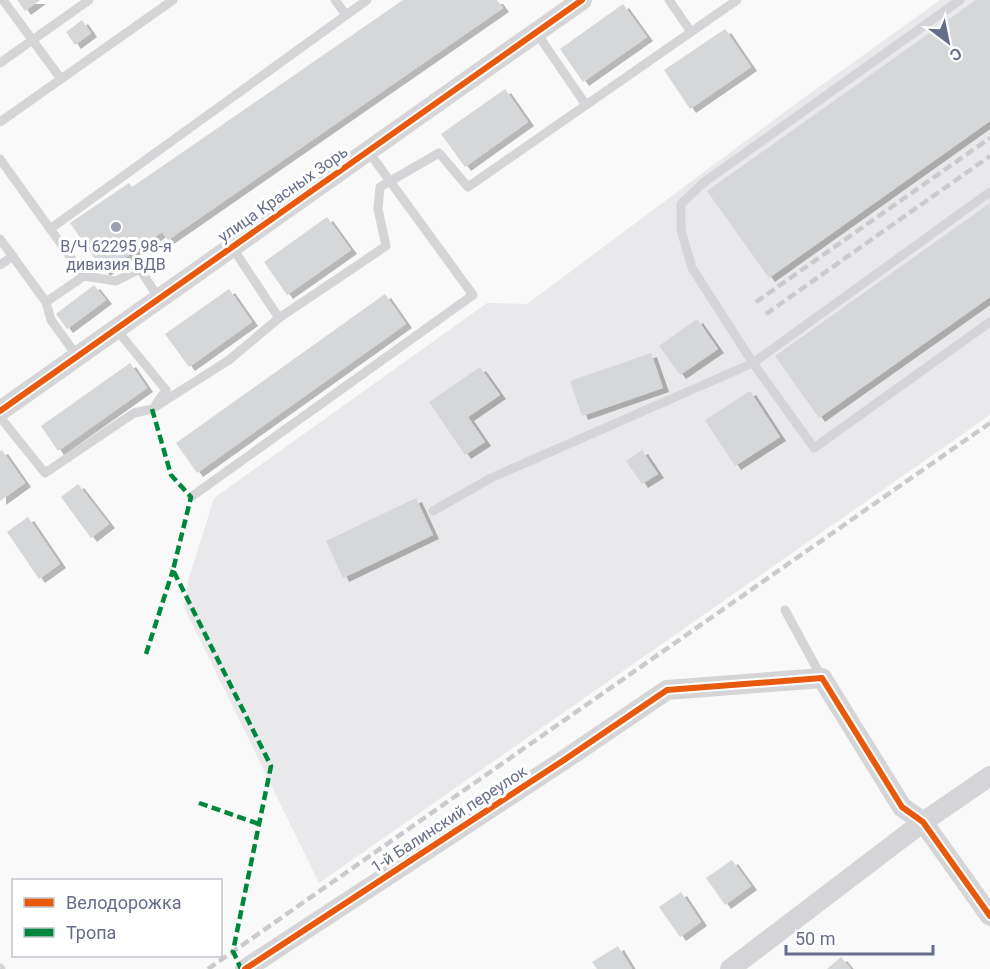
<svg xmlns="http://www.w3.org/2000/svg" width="990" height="969" viewBox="0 0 990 969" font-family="Roboto,sans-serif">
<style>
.built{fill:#e9e9eb}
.building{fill:#d6d7d9;filter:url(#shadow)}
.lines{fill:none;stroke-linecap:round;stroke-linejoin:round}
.service{stroke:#d5d5d7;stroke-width:9}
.minor{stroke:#d5d5d7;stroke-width:20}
.rail{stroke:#cbcbcd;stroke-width:4.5;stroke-dasharray:9 4.5;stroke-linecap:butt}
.quiet{stroke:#00873e;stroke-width:4.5;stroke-dasharray:9 4.5;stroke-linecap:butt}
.cycleway-casing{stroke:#fff;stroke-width:10}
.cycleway{stroke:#e8590c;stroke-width:6}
.poi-dot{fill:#9a9fb1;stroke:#fff;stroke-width:2}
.labels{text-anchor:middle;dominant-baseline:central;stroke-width:6;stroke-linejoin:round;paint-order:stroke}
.street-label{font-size:16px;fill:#676e8a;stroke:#fff}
.poi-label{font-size:16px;fill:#676e8a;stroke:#fff}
</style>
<defs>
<filter id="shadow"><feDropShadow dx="6" dy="4" stdDeviation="0" flood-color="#0004"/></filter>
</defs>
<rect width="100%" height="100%" fill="#f9f9f9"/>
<path class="built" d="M940 0H990V415L319 883 184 607 188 581 214 498 487 303 527 304 798 102Z"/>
<path class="building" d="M17 0H40L25 11Z
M403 0H497L503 8 168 240 162 232 104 272 70 223 129 183 132 187Z
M976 0H990V121L769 278 707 191Z
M623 4 647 37 583 82 560 49Z
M82 20 91 33 75 45 66 32Z
M725 29 751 67 690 109 664 70Z
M505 89 528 122 465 167 441 134Z
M990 203V297L819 418 775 356Z
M327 217 351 250 287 295 264 262Z
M94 285 106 300 67 329 56 314Z
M229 289 252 322 189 367 165 334Z
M385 294 406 324 197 473 176 443Z
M697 319 718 349 680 375 659 346Z
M651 353 663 388 582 416 570 381Z
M130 363 147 388 58 451 41 426Z
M480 367 500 395 468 417 485 442 465 455 429 402Z
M750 391 780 437 735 466 705 420Z
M2 450 25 483 0 501V451Z
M642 450 658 474 642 484 626 461Z
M78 484 109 524 91 538 61 497Z
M416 498 433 535 343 578 326 541Z
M28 517 60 564 39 579 7 532Z
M732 860 751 886 725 905 706 878Z
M681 892 701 922 680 937 659 907Z
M618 946 632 969H597L592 962Z
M841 957 851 969H827Z"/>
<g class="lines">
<path class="service" d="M3 0 61 79
M335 0 346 15
M669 0 691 32
M960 0 703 183 681 204V230L692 268 753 363 814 448 990 322
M536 32 586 105
M0 63 89 0
M0 122 173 0
M0 159 84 276 46 302 0 239
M50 229 367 0
M232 247 279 318 386 246 378 209 380 187 439 153 468 187 737 0
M0 265 13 256
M84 276 116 281 140 269 159 299
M46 302 51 320 77 356
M116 329 166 390 156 404
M0 417 45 473 134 413 152 409 229 360 279 318
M191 497 473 295 368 151
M433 511 491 478 753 363 990 192
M785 610 822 678
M0 968 1 969"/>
<path class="minor" d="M0 411 582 0
M245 969 564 760 667 690 822 678 902 807 923 822 990 916
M730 969 923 822 990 776"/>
<path class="rail" d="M756 302 990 138
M766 314 990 156
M208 969 990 423"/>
<path class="quiet" d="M152 409 171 475 191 497 173 570 271 766 233 951 241 969
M146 654 173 570
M199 803 259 824"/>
<defs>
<path id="cycleway" d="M0 411 582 0
M245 969 564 760 667 690 822 678 902 807 923 822 990 916"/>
</defs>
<use href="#cycleway" class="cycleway-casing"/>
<use href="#cycleway" class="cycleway"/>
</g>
<circle class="poi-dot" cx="116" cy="227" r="6"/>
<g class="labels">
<g class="street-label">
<text transform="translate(283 194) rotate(-35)">улица Красных Зорь</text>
<text transform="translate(449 819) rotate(-33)">1-й Балинский переулок</text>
</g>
<g class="poi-label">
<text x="116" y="246">В/Ч 62295 98-я<tspan x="116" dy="18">дивизия ВДВ</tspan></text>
</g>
</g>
<rect x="12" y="879" width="210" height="78" fill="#ffffff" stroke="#c2c5d0" stroke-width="1.5"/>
<rect x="24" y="898" width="30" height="9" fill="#e8590c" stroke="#c2c5d0" stroke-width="1.5"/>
<text x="66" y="909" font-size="18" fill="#676e8a">Велодорожка</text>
<rect x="24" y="928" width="30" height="9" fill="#00873e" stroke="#c2c5d0" stroke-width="1.5"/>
<text x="66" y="939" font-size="18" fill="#676e8a">Тропа</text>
<g transform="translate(948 42) rotate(148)" stroke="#ffffff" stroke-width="4.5" paint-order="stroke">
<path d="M0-4.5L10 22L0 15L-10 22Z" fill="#676e8a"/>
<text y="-9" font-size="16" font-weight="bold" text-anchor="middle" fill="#676e8a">С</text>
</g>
<path d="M786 945v9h147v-9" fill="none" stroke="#676e8a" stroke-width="3"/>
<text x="795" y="945" font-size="18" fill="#676e8a" stroke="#ffffff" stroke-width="4.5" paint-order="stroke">50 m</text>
</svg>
